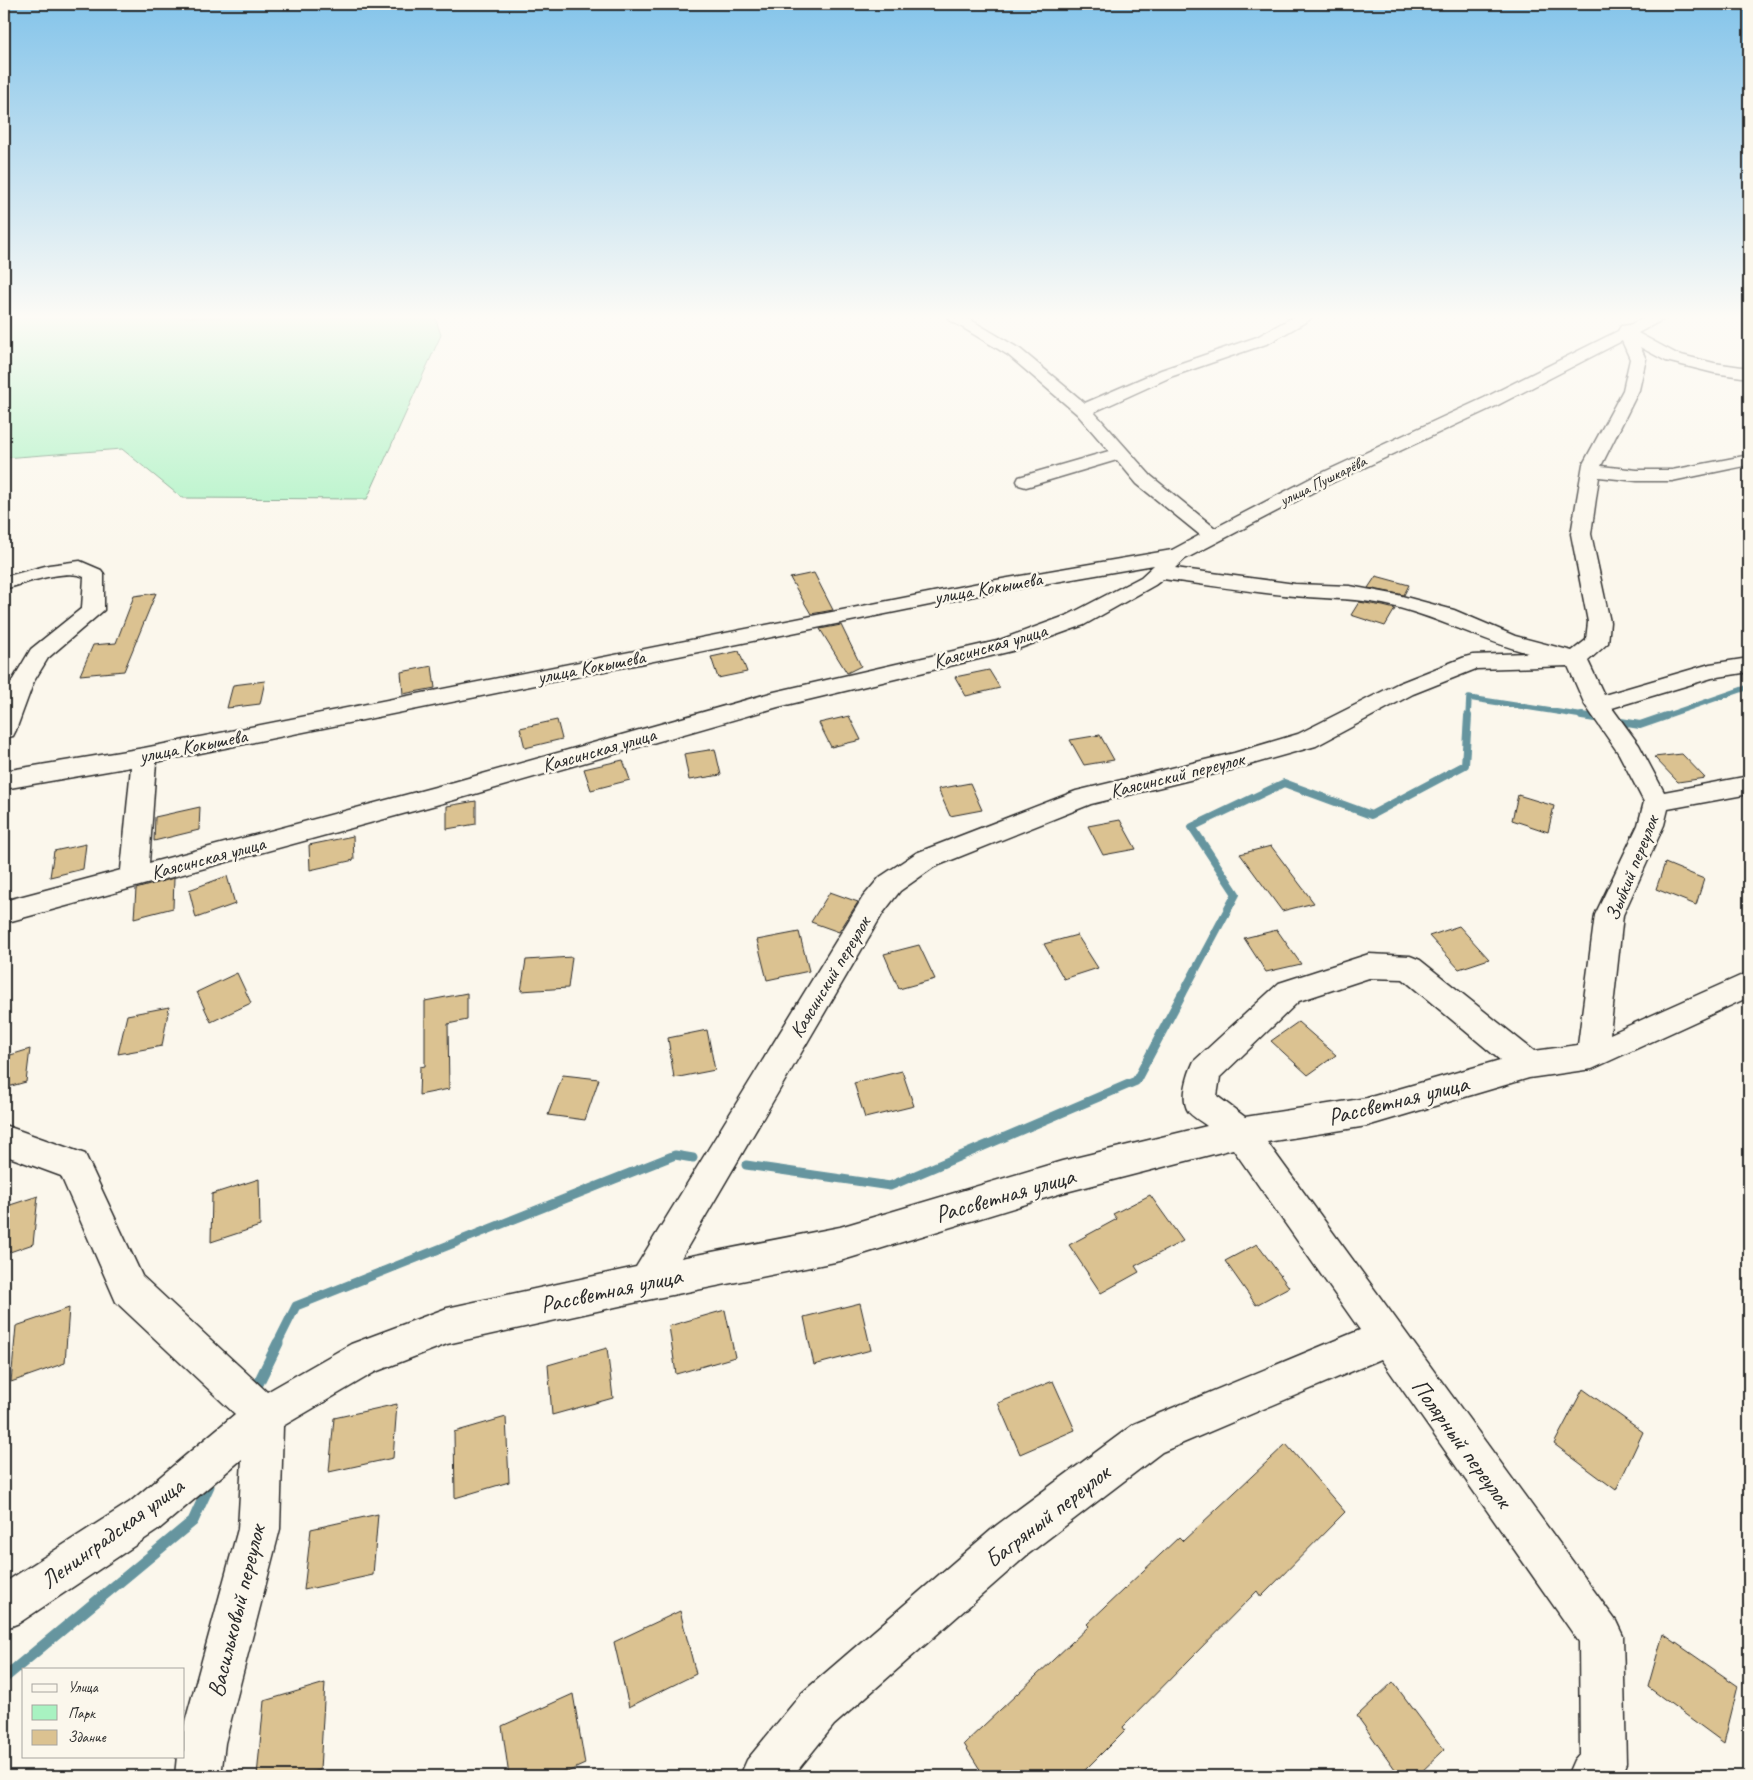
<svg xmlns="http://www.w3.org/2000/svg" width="1753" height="1780" viewBox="0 0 1753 1780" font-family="Caveat,sans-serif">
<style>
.green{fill:#a8f2c1;stroke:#6a8e76}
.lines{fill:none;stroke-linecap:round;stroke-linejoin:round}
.stream-far3{stroke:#66959f;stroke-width:5.5}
.stream-far2{stroke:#66959f;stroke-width:8}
.stream-far1{stroke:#66959f;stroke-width:9}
.stream{stroke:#66959f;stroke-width:11}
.building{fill:#dbc291;stroke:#2b2b2b}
.minor-casing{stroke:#2b2b2b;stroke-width:3}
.minor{fill:#fbf7ec;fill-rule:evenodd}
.labels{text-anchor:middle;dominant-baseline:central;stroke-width:5;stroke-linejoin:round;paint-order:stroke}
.far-street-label{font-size:16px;fill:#2b2b2b;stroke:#fbf7ec}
.street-label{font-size:20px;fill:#2b2b2b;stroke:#fbf7ec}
.near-street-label{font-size:24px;fill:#2b2b2b;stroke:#fbf7ec}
</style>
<rect width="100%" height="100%" fill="#fbf7ec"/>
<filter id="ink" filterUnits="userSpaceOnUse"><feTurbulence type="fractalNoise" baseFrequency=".02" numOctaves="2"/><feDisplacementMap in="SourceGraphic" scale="10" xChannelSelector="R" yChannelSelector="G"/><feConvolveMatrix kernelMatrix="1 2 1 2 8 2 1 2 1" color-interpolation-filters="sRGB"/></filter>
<g filter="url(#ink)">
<path class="green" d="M4 317H435L441 335 367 499 182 498 122 449 4 458Z"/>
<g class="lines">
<path class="stream-far3" d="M1468 717 1469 698 1590 717
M1662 717 1749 687"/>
<path class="stream-far2" d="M1582 716 1640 725 1666 716
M1182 995 1236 894 1192 827 1284 783 1371 815 1465 765 1468 716"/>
<path class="stream-far1" d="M746 1165 890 1186 1136 1081 1182 994
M277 1344 296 1306 675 1155 693 1158"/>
<path class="stream" d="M256 1388 278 1343
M4 1678 193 1521 209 1486"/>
</g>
<path class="building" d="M814 573 833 610 811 614 790 578Z
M1376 576 1409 585 1404 595 1368 588Z
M156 593 124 671 80 675 93 645 116 643 134 596Z
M1359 602 1383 606 1395 609 1385 626 1351 615Z
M841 625 861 666 847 673 820 629Z
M739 651 747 672 718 678 711 657Z
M432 666 435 688 403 694 401 672Z
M989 670 1000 688 966 696 955 677Z
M265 681 260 704 227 708 233 685Z
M849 716 861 740 831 747 819 723Z
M557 720 562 739 525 748 520 728Z
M1100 735 1114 760 1084 765 1070 740Z
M715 749 721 775 689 780 684 754Z
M1682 754 1705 778 1678 782 1654 757Z
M623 760 630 780 591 790 584 769Z
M970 783 982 810 950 816 938 789Z
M1518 795 1554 806 1548 832 1512 820Z
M476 801V824L447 829V806Z
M200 807 199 830 154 841 155 817Z
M1120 820 1136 849 1103 855 1088 826Z
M353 836 354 860 310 870 309 845Z
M86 844 83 869 50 877 54 851Z
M1271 846 1314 903 1282 911 1240 854Z
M1665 863 1704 879 1696 905 1656 889Z
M227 876 235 904 196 918 189 890Z
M174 878 173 908 134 918 136 889Z
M830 892 858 902 839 932 811 922Z
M1459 926 1489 959 1459 969 1429 936Z
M1277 930 1301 964 1266 972 1244 938Z
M799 932 809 971 767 980 757 940Z
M1077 935 1098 968 1064 979 1044 944Z
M919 945 935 979 899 989 884 954Z
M572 957 568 988 521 991 526 960Z
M237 973 251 1003 211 1022 197 992Z
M467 993V1020L448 1024 449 1089 419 1095 420 1067 425 1066V1001Z
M169 1007 162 1046 118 1054 127 1015Z
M1298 1022 1336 1055 1308 1075 1271 1041Z
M707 1030 715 1070 674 1078 668 1038Z
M30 1049 26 1082 4 1088V1057Z
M902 1071 914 1106 865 1118 854 1083Z
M563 1075 599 1079 585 1120 548 1115Z
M259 1179 260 1226 211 1242 212 1194Z
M1150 1195 1183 1241 1135 1266 1139 1272 1101 1293 1069 1245 1117 1219 1113 1214Z
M38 1196 33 1244 4 1254V1207Z
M1257 1244 1289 1287 1256 1305 1225 1261Z
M860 1303 871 1350 814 1365 804 1317Z
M69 1308 65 1363 11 1382 16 1326Z
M725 1310 735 1357 676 1374 669 1326Z
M607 1348 613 1398 552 1415 548 1365Z
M1053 1381 1075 1430 1020 1454 998 1403Z
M1583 1389 1643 1432 1616 1490 1554 1444Z
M397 1404 393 1458 329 1472 334 1418Z
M506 1417 509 1482 455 1498 454 1432Z
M1286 1444 1345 1512 1261 1597 1257 1591 1123 1727 1125 1730 1079 1776H984L964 1744 1089 1626 1087 1624 1179 1537 1183 1541Z
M378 1514 373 1575 304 1590 311 1529Z
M680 1611 696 1674 629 1707 614 1642Z
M1663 1634 1738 1686 1724 1743 1648 1687Z
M1393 1682 1444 1750 1417 1776H1400L1357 1716Z
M325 1683 320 1770 298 1776H257L264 1701Z
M573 1694 585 1764 558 1776H509L502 1726Z"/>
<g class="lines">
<defs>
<path id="minor" d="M948 317H966L1020 349 1085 403 1161 370 1257 337 1293 317H1311L1309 320 1269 343 1173 376 1094 412 1151 476 1215 528 1311 478 1484 398 1618 331 1621 326 1629 325 1646 317H1665L1662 320 1638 333 1677 354 1714 363 1749 368V378L1714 373 1666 361 1640 347 1646 359 1639 390 1601 466 1637 470H1672L1749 455V465L1672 481H1637L1599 477 1591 534 1610 622 1608 643 1588 661 1604 695 1710 664 1749 658V672L1712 678 1612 708 1639 745 1664 792 1749 776V794L1668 809 1664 825 1623 915 1610 1034 1749 972V997L1592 1069 1529 1078 1367 1126 1267 1142 1616 1621 1623 1636 1626 1763 1621 1776H1567L1574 1760 1580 1753 1579 1642 1381 1359 1162 1452 1027 1555 834 1725 793 1776H740L747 1760 802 1693 997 1525 1134 1424 1360 1330 1233 1149 1062 1193 840 1261 647 1300 447 1344 375 1372 283 1426 280 1529 225 1743 221 1776H175L177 1756H184V1726L238 1529 242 1459 158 1530 19 1623 4 1629V1583L130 1502 235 1414 116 1302 61 1176 4 1155V1125L85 1154 142 1276 267 1392 351 1344 447 1308 636 1267 863 897 880 877 916 853 1076 791 1234 753 1298 734 1397 684 1465 657 1473 655 1528 653C1483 641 1442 619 1396 607 1362 598 1329 599 1294 596 1251 592 1207 585 1163 579L1155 585 1084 625 1012 651 778 707 454 800 4 923V901L121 870 131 767 4 789V771L144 748 979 583 1172 550 1200 535 1137 484 1117 460 1033 485 1026 487 1019 485 1017 481 1019 477 1109 451 1077 414 1008 355 950 320ZM1622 341 1630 359 1623 390 1583 464 1571 534 1588 622 1586 640 1572 651 1515 636 1454 610 1398 595 1350 586 1295 584 1175 568 1185 559 1325 486 1496 406ZM1154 565 1141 577 1068 615 997 641 774 692 454 782 149 863 156 762 979 595ZM1568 666 1585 705 1619 754 1644 802 1638 825 1595 915 1578 1045 1534 1051 1420 960 1410 956 1369 954 1279 983 1194 1061C1188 1074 1180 1098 1188 1111 1192 1117 1201 1121 1207 1126L1062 1161 840 1227 681 1258 883 913 900 891 934 867 1091 804 1235 769 1316 746 1413 694 1476 669ZM1369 978 1403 979 1500 1060 1367 1098 1245 1117 1217 1096 1220 1077 1299 1001Z
M80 561 101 570 104 574V610L48 658 34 681 16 730 13 736 4 738V700L12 681 28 654 31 649 82 608 84 577C66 568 24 584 4 589V577L49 565Z"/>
</defs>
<use href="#minor" class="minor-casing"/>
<use href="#minor" class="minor"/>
</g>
</g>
<linearGradient id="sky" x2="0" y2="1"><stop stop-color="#84c4ea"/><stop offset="0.56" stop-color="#fdfbf6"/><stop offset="1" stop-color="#fdfbf6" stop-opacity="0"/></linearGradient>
<rect width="1753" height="566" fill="url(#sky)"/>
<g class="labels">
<g class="far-street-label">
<text transform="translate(1323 481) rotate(-26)">улица Пушкарёва</text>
</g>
<g class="street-label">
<text transform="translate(988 588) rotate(-10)">улица Кокышева</text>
<text transform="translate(990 646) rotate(-16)">Каясинская улица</text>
<text transform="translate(591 667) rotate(-11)">улица Кокышева</text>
<text transform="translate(193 746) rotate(-11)">улица Кокышева</text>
<text transform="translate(599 750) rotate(-16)">Каясинская улица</text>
<text transform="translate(1177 775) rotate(-14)">Каясинский переулок</text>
<text transform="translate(208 858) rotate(-15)">Каясинская улица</text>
<text transform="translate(1632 868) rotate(-68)">Зыбкий переулок</text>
<text transform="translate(830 977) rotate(-59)">Каясинский переулок</text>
</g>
<g class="near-street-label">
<text transform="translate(1398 1100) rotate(-14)">Рассветная улица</text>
<text transform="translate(1005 1195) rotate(-16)">Рассветная улица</text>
<text transform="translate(611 1290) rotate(-12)">Рассветная улица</text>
<text transform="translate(1462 1443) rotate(54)">Полярный переулок</text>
<text transform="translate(1047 1516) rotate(-38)">Багряный переулок</text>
<text transform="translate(112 1533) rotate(-36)">Ленинградская улица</text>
<text transform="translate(236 1611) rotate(-76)">Васильковый переулок</text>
</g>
</g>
<rect width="1753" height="1780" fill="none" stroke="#fbf7ec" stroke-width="20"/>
<rect x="10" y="10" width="1733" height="1760" fill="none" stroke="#2b2b2b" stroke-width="2" filter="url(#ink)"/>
<rect x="22" y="1668" width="162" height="90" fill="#fbf7ec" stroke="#a8a59f"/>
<rect x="32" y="1684" width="25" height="8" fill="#fbf7ec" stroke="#a8a59f"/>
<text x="68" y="1692" font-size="15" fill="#2b2b2b">Улица</text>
<rect x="32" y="1705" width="25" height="15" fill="#a8f2c1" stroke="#a8a59f"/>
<text x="68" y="1718" font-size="15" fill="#2b2b2b">Парк</text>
<rect x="32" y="1730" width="25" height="15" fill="#dbc291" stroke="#a8a59f"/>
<text x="68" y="1742" font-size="15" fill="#2b2b2b">Здание</text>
</svg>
